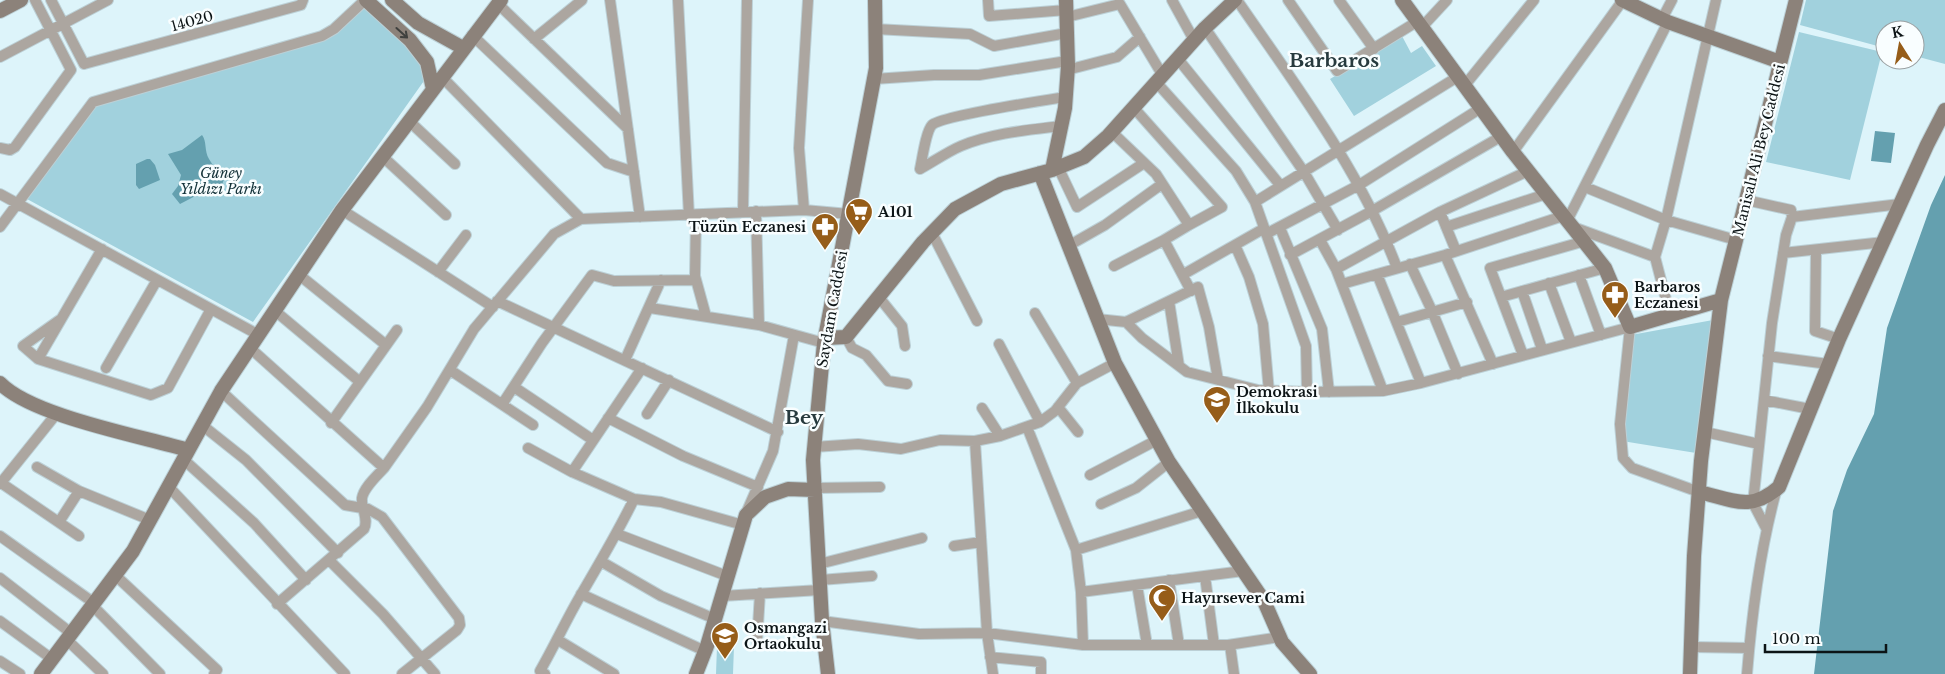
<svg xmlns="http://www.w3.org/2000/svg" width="1945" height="674" viewBox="0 0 1945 674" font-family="'Libre Baskerville',serif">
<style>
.green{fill:#a1d1dd}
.water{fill:#64a0af}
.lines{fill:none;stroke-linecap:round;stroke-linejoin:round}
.street-casing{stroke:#bcd0d6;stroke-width:12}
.secondary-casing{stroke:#bcd0d6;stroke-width:16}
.street{stroke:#aca6a0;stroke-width:10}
.secondary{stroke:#8c827a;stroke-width:14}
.oneway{stroke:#3f403e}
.labels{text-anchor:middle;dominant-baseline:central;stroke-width:5;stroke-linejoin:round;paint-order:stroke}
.street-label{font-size:14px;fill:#0c1416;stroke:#f9feff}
.park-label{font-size:14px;font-style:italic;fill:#14333a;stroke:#f9feff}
.poi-label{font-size:14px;font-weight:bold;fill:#0c1416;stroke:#f9feff;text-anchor:start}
.district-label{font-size:19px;font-weight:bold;fill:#273a3e;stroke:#f9feff}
</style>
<rect width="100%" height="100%" fill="#ddf4fa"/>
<path class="green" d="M365 0 421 59 426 78 253 322 27 199 93 102 313 43Z
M1806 0H1945V64L1915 56V30H1885V48L1800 25Z
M1799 32 1882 52 1850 180 1766 162Z
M1402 36 1411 53 1422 46 1436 66 1354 116 1330 79Z
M1713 320 1696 453 1616 440 1627 348 1631 335Z
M717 646H734L733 674H716Z"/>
<path class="water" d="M1875 131 1895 133 1891 163 1871 161Z
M202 135C207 141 204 151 209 159 213 166 219 173 224 179L221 188 203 192 180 204 172 194 178 186 181 175 168 154 182 150Z
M147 159H150L155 165 160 180 139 189 136 185V164Z
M1945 175V674H1814L1833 511 1847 470 1874 414 1887 328 1931 205Z"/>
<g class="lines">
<defs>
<path id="street" d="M35 0 71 70
M51 0 84 64
M610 0 640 217
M678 0 689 216
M988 0 989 16 1066 10
M1172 0 1194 40
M1237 0C1296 86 1360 170 1397 268
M1288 0 1337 71 1418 21
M1339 0 1374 49
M497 3 628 129
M1067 17 1120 4 1163 76
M1662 19 1672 0
M1422 27 1447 0
M1205 28 1304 172 1338 230
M875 29 970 34 994 46 1067 33
M472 35 607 163 634 172
M534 39 582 0
M0 57 108 0
M1178 59 1280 185
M84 64 301 5 303 0
M1067 70 1117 57 1140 37
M442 77 581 219
M874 79 934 75H979L1067 61
M1157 83 1236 171 1255 202 1306 346 1307 392
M1465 85 1534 0
M1134 108 1222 207 1189 225
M409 121 455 164
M1112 132 1156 174 1189 225 1164 240 1191 291
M0 148 10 150 15 147 71 70
M1513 152 1623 0
M382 156 446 215
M1058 167 1077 207 1144 163
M920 169C922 160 926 131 932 125 941 116 1046 100 1065 97
M920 169C933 162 947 152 961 146 992 133 1028 130 1061 126
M1585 187 1666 220 1736 240
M0 194 257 334
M1746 200 1791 210 1792 217 1786 235 1772 323 1753 503 1766 528
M1255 202 1459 76
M342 210 493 307
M804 210 799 148 808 0
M743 211 747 0
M756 211 759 325
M1440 212 1456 251
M696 215 695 276 706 316
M1792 217 1900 204
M1567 221 1668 22
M0 227 93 102 322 36 334 29 365 0
M1446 227 1546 194
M1573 227 1655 257
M1280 228 1322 329 1329 392
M932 233 977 321
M1266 234 1359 185 1481 108
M1320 240 1336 269 1383 391
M1235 245 1249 277 1263 324 1269 392
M1068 246 1105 225 1162 184
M1816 251 1815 331 1839 339
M1783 253 1884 242
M1290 255 1372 211 1502 136
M1445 255 1493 364
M1410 264 1432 311 1458 374
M1114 266 1164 240
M1336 269 1440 212 1528 171
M438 272 466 235
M298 274 386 345
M1184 274 1263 229
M1377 274 1421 383
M1579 275 1601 335
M1549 283 1571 342
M1342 284 1445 255 1563 216
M1522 291 1542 349
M878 296 902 326 905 346
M1501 297 1605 268
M497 301 778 432
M1169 301 1179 366
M650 308 759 325 824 343
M274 310 360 382
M1035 313 1077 383
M1670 315 1655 257 1666 220 1716 0
M61 319 23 346 38 359 151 395 168 388 211 309
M1097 319 1126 322 1142 338 1187 372 1258 390 1307 392 1383 391 1421 383 1630 327 1620 424 1623 458 1632 468 1699 492
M1126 322 1198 287 1209 327 1218 380
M1397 322 1467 302
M846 337 852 348 866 355 888 381 907 384
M999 344 1040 422
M249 347 384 468 427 407 474 329 554 234 581 219 804 210 849 214
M1523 355 1490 268 1585 241
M1768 356 1828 364
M38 359 102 249
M625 360 661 280
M106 368 157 280
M450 370 533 425
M514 387 593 440
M221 391 345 505 368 509 382 517 459 618 460 625 457 630 402 674
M1764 400 1810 409
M503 403 542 343 592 275 614 281 696 280
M1058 407 1078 432
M982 408 1000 436
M647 414 669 380
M608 418 683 456 758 487
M331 423 397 330
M202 425 246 460 338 553
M1027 427 1076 550 1081 592 1083 645
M1705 432 1759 444
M975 441 987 633 993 674
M814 447 858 444 901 449 940 440 975 441 1000 436 1040 422 1055 411 1077 383 1115 363
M528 448 572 472 634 499 661 502 743 525
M183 459 254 523 306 580
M37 467 79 491 150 520
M572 472 642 368
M1090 475 1157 440
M1 483 79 536
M0 484 57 413
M168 486 345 674
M815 488 880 487
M1101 504 1136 488 1169 462
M747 511 773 451 794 335
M59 522 79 491
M617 534 727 576
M0 536 94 603
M954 546 981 542
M1076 550 1202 511
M329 560 383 614 435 674
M602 562 661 596 715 619
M819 564 922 538
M115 575 217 670 214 674
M1205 576 1214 645
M0 578 71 633
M820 580 872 576
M1169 580 1179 645
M1137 585 1147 645
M1081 592 1243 571
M581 594 705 651
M722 596 820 590
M277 604 364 529C369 519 361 509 362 498 364 487 377 476 384 468
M92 605 160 674
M0 621 52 659
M822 621 919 634 987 633 1083 645H1228L1280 637
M66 639 103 674
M558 640 614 674
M757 642 760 593
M1230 645 1234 674
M1691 647 1749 648
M990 657 1041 662V674
M0 661 20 674
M545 674 540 671C555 645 567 618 582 593 600 562 618 532 634 499
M1747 674C1752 611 1760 549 1777 488"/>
<path id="secondary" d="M366 0 410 40 427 62 433 89
M392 0 418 23 463 48
M1402 0 1513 152 1605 268 1630 327 1721 300
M1622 0 1668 22 1780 62
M0 11 21 0
M1052 170 1065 108 1068 66 1066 0
M1040 173 1115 363 1169 462 1264 601 1282 642 1310 674
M826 338 846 337 923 242 955 209 1001 184 1052 170 1084 157 1108 136 1205 28 1235 0
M0 383C32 416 141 436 188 450
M1699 492C1733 500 1751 512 1779 487L1839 339 1927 145 1945 110
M41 674 133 551 221 391 342 210 501 0
M696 674 707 646 746 515 765 497 788 489 815 490
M828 674 822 621 813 460 824 343 876 68 875 0
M1690 674 1694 556 1701 461 1721 300 1796 0"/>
</defs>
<use href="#street" class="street-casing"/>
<use href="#secondary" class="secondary-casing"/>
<use href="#street" class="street"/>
<use href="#secondary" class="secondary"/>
</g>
<defs><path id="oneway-shaft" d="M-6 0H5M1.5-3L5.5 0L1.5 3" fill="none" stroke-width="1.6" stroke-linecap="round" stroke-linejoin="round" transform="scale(1.25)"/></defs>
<use class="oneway" href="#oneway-shaft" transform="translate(402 33) rotate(42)"/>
<defs>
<symbol id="supermarket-pin" viewBox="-11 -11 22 30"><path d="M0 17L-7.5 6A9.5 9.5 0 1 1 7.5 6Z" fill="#965d19" stroke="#f9feff"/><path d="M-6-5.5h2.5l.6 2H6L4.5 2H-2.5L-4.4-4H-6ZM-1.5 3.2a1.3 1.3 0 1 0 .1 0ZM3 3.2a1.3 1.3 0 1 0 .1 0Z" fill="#fff"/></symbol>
<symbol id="pharmacy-pin" viewBox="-11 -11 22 30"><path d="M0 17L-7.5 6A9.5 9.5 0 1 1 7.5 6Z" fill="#965d19" stroke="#f9feff"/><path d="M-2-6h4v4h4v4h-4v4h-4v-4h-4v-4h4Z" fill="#fff"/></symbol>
<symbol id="school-pin" viewBox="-11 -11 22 30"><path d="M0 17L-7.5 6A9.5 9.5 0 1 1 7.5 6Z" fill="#965d19" stroke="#f9feff"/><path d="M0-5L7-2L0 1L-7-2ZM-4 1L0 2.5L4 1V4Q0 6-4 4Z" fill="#fff"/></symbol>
<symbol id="mosque-pin" viewBox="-11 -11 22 30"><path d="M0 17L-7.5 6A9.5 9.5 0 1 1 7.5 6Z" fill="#965d19" stroke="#f9feff"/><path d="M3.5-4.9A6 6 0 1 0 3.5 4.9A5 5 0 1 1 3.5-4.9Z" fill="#fff"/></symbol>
</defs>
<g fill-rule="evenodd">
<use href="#supermarket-pin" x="843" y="196" width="32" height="43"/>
<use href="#pharmacy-pin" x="809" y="211" width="32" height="43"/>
<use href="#pharmacy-pin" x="1599" y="279" width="32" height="43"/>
<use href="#school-pin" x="1201" y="384" width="32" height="43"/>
<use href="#mosque-pin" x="1146" y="582" width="32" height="43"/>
<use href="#school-pin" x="709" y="620" width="32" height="43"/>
</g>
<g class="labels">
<g class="street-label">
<text transform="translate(192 21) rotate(-15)">14020</text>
<text transform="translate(1759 150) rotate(-76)">Manisalı Ali Bey Caddesi</text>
<text transform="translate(832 309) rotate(-80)">Saydam Caddesi</text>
</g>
<g class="park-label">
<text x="221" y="173">Güney<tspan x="221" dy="16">Yıldızı Parkı</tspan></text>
</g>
<g class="poi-label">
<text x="878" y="212">A101</text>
<text x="806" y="227" text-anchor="end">Tüzün Eczanesi</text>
<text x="1634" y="287">Barbaros<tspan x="1634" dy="16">Eczanesi</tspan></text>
<text x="1236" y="392">Demokrasi<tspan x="1236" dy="16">İlkokulu</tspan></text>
<text x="1181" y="598">Hayırsever Cami</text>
<text x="744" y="628">Osmangazi<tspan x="744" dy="16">Ortaokulu</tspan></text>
</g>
<g class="district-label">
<text x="1334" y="60">Barbaros</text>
<text x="804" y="417">Bey</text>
</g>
</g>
<g transform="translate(1900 45) rotate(349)"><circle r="24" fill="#f9feff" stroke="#9aa0a2"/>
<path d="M0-4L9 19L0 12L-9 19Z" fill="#965d19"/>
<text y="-8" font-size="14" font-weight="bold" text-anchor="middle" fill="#0c1416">K</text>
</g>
<path d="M1765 644v8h121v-8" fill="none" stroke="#0c1416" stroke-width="2.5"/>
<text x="1772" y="644" font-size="15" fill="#0c1416" stroke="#f9feff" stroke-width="4" paint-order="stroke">100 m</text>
</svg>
